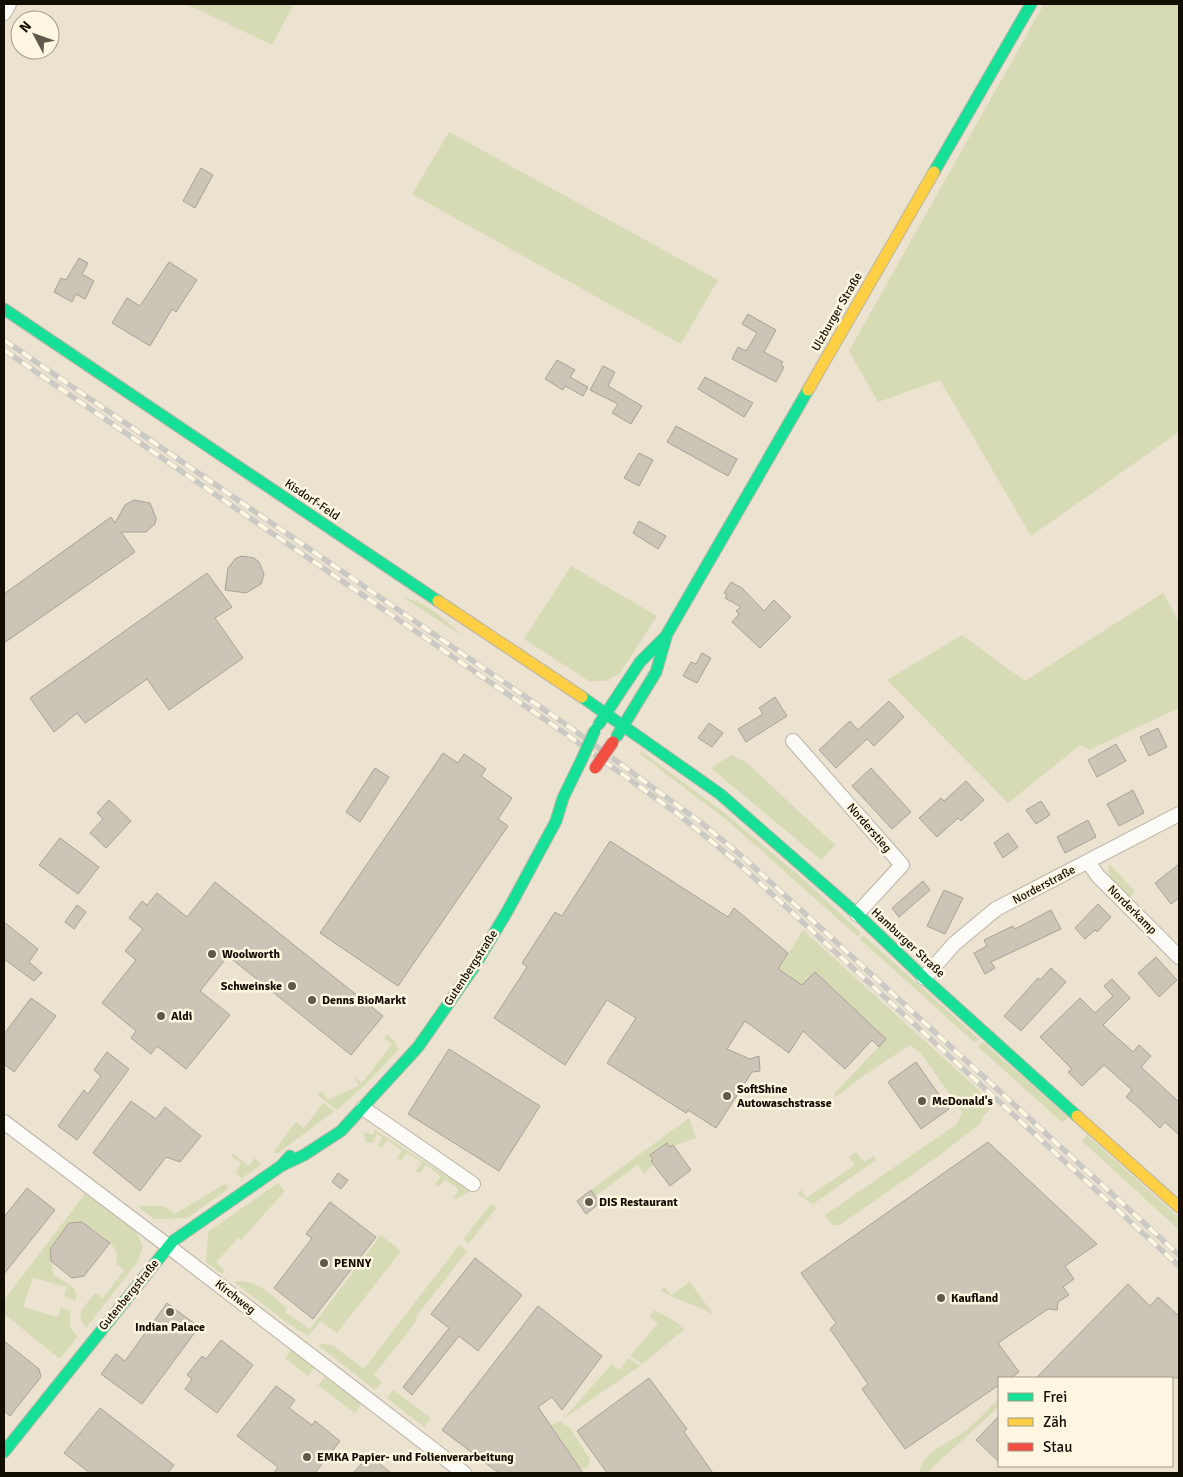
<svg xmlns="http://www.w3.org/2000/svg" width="1183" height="1477" viewBox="0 0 1183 1477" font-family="Signika,sans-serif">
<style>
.green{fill:#d6dab5}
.building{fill:#ccc4b6;stroke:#a9a294}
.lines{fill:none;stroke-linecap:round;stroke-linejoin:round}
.street-casing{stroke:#bab4a6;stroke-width:16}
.fast-casing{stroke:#bab4a6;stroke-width:13}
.slow-casing{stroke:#bab4a6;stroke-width:13}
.street{stroke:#fcfbf8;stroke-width:14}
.fast{stroke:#16e098;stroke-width:11}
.slow{stroke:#ffcf43;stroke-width:11}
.rail-casing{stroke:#cbc9c3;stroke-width:5.5}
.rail{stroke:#fef6e1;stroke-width:4;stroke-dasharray:11;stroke-linecap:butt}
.fast-bridge-casing{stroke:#bab4a6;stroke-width:13;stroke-linecap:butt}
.jam-bridge-casing{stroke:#bab4a6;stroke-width:13;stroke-linecap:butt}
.fast-bridge{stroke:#16e098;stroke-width:11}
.jam-bridge{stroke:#f24e42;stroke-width:11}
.poi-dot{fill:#5e594b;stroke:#fef6e1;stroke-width:2}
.labels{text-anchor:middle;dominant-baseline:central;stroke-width:5;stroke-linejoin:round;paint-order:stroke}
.street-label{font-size:12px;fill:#120e03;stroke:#fef6e1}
.poi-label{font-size:12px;font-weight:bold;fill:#120e03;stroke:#fef6e1;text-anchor:start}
</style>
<rect width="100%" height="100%" fill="#ebe3d0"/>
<path class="green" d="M186 4H294L272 45Z
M1044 4H1179V432L1031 536 940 380 878 402 849 351Z
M449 132 718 280 681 344 412 194Z
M571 566 657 616 620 673 606 681H589L524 639Z
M1163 593 1179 621V708L1089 750 1080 745 1008 803 887 680 962 635 1025 681Z
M403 597C429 603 445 620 464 637Z
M641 751 727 815 803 879 861 933 857 936 728 821 640 754Z
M731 755 746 762 835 845 821 860 711 768Z
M1109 864 1135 891 1128 899C1117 888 1106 881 1109 864Z
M803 930 995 1105 984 1115 980 1124 940 1155 840 1225H832L825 1215 957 1124 962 1112 921 1053 910 1045 866 1074 836 1097 834 1094 886 1039 815 973 802 985 778 970Z
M863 935 979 1039 975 1043 860 939Z
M387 1034 395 1042 398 1050 364 1086 337 1110 319 1096 317 1094 323 1092 327 1100 359 1086 355 1077 362 1083 392 1044 384 1038Z
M983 1042 1068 1117 1063 1123 978 1047Z
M323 1103 333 1110 332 1113 278 1153H275V1150L296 1122 304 1128Z
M689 1118 696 1138 670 1147 666 1143 650 1155 654 1164 644 1174 638 1165 595 1196 591 1190Z
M375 1130 470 1191 456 1199 453 1198 459 1190 445 1179 439 1187 435 1184 441 1176 426 1165 420 1173 416 1171 422 1162 406 1153 401 1161 397 1158 402 1150 387 1140 382 1148 378 1146 382 1138 377 1134 372 1143 366 1142 363 1132 373 1135Z
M1087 1135 1179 1218V1230L1082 1141Z
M856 1152 864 1162 873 1156 876 1160 813 1204 797 1194 801 1190 806 1198 855 1165 849 1157Z
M233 1154 249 1166 255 1158 261 1165 242 1178 236 1174 241 1163 231 1156Z
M278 1183 285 1191 241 1240 238 1238 216 1262 225 1271 222 1274 206 1262 208 1232Z
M225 1184 229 1187 224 1192 187 1218 154 1219 137 1206H164L175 1214Z
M85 1194 136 1232 143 1246 138 1261 86 1328 80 1318 82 1309 95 1293 103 1298 124 1270 116 1264C123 1245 95 1231 82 1222L69 1223 50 1249 53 1274 74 1288 77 1296 75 1301 64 1296 67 1287 33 1278 23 1307 58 1317 61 1307 70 1311V1326L77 1337 60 1359 4 1314V1300Z
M491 1204 497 1207 470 1242 467 1243 464 1238Z
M381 1235 401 1251 337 1333 321 1321 308 1336 286 1322 234 1282C255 1277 272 1296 287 1308L285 1312 310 1329Z
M459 1245 467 1251 415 1318 417 1320 374 1375 382 1382 375 1390 319 1346 322 1344 332 1345 364 1369Z
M690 1282 713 1314V1315C699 1304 678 1302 660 1290L665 1287 671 1295Z
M655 1310 679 1324 684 1330 642 1364 630 1356 658 1323 649 1316Z
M292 1349 315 1367 308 1376 285 1358Z
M629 1358 640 1366 563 1419 612 1364 619 1370Z
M327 1375 363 1401 355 1413 318 1385Z
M393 1390 431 1418 424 1427 387 1398Z
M999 1398V1406C976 1429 950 1450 927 1473H919C923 1450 949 1444 965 1431 977 1422 988 1409 999 1398Z
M560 1421 569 1427 590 1459 588 1468 581 1469 551 1425Z"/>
<path class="building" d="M201 168 213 175 195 208 183 201Z
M79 258 88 263 82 274 94 281 85 299 76 294 72 302 54 292 61 278 66 280Z
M169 262 197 280 176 312 172 309 150 346 112 323 127 298 140 306Z
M748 314 776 330 764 352 783 362 781 365 784 367 776 382 732 359 738 347 746 351 757 333 742 324Z
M557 360 575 370 570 377 588 387 583 396 565 386 563 390 545 379Z
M603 366 615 372 608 386 642 406 631 424 612 413 618 404 590 390Z
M705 377 753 403 744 417 698 389Z
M676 426 737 459 728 476 667 442Z
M639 453 653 460 639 486 624 478Z
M134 500 150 503 156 518 155 524 146 532H121L135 552 4 643V594L111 517 115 523 125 505Z
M639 521 666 536 658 549 633 533Z
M242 556 254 558 259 562 264 574 261 584 246 593 225 590 228 568 236 558Z
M207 573 232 607 215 618 243 658 169 710 147 679 85 723 77 713 54 732 30 698Z
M731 582 742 588 764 611 774 600 791 617 760 648 732 622 739 614 736 611 741 607 725 598 727 595 724 593Z
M702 653 711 658 697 683 683 676 691 662 696 664Z
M775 697 787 716 746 742 738 729 763 714 759 708Z
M889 701 904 717 874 746 867 739 836 768 819 750 850 721 858 730Z
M709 723 723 733 712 747 698 738Z
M1158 728 1167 747 1149 756 1140 737Z
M1116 744 1126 761 1097 777 1088 760Z
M443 753 458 763 464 754 486 769 481 776 512 798 498 819 508 826 398 986 320 933Z
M375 768 389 777 360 822 346 812Z
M871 768 911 812 892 829 852 786Z
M966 781 984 800 961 821 958 818 937 837 919 818 941 798 944 801Z
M1133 790 1144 813 1119 826 1107 804Z
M109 800 131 821 106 848 90 833 103 819 97 813Z
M1041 801 1050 815 1036 824 1026 810Z
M1088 820 1096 837 1065 853 1057 837Z
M1008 833 1018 847 1003 858 994 843Z
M60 838 99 867 78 894 39 865Z
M610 841 728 917 734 908 788 953 778 969 802 985 815 972 886 1039 879 1047 872 1040 845 1069 803 1031 789 1053 745 1021 727 1049 750 1059 759 1056 760 1071 752 1072 716 1128 688 1110 686 1113 607 1063 636 1018 607 1000 565 1065 494 1018 527 967 522 963 555 912 562 916Z
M1179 864V898L1171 904 1155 883Z
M923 881 930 890 899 917 892 908Z
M215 882 383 1016 351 1055 228 956 200 991 230 1015 186 1069 157 1046 151 1054 131 1038 136 1031 102 1003 136 960 125 951 143 929 129 918 142 901 147 905 157 893 187 917Z
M944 890 963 898 945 934 927 926Z
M1098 904 1111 917 1097 932 1095 930 1085 939 1075 928Z
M77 905 86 912 74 929 65 922Z
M1051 910 1061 929 991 962 995 968 985 974 974 953 987 946 984 940 1013 926 1015 929Z
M4 922 38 949 29 962 42 973 34 981 4 959Z
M1156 957 1177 980 1159 997 1138 973Z
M1051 968 1066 982 1021 1031 1004 1016 1038 978 1040 980Z
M1112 979 1130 998 1103 1025 1133 1052 1139 1045 1151 1056 1141 1067 1179 1102V1135L1165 1122 1160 1128 1137 1106 1126 1097 1132 1090 1104 1065 1082 1086 1068 1072 1072 1069 1040 1037 1080 998 1095 1013 1113 996 1104 986Z
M31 998 56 1016 14 1072 4 1064V1034Z
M449 1049 540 1106 499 1171 408 1114Z
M107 1052 129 1069 77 1140 58 1126 84 1090 88 1094 101 1076 94 1070Z
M916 1062 949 1109 921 1129 888 1082Z
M131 1101 156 1119 165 1107 201 1136 180 1162 166 1157 140 1191 93 1153Z
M988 1142 1097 1244 1065 1266 1074 1279 1063 1287 1069 1295 1058 1302 1057 1310 1048 1309 998 1343 1019 1372 1010 1378H999V1385L905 1449 862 1389 868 1384 830 1329 836 1323 801 1273Z
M667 1143 670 1147 673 1145 691 1170 670 1186 651 1161 653 1159 650 1155Z
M338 1173 348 1180 341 1189 332 1182Z
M27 1188 55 1210 4 1274V1217Z
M591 1190 600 1203 586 1214 577 1201Z
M330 1202 376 1237 313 1319 274 1288 312 1238 306 1234Z
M82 1222 110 1243 84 1276 72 1278 51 1261 50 1249 69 1223Z
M475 1258 522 1295 478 1351 459 1336 412 1395 403 1387 449 1328 431 1314Z
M1128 1284 1150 1306 1158 1297 1179 1316V1378H1036Z
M167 1303 199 1327 142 1404 101 1374 116 1354 125 1361Z
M538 1306 602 1356 562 1410 552 1397 538 1407 583 1473H499L442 1430Z
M221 1340 253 1365 217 1413 185 1389 192 1379 187 1375 202 1356 206 1359Z
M4 1341 39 1369 41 1377 10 1416 4 1411Z
M649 1378 687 1429 684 1432 713 1473H607L577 1431Z
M276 1386 295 1400 289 1408 312 1425 315 1421 340 1441 315 1473H274L278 1467 237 1436Z
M100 1408 174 1465 168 1473H90L64 1453Z
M999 1416V1462L976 1440Z
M369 1455 391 1473H353Z"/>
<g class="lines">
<defs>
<path id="street" d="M4 13 9 4
M793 741 902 865 857 914
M1088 862 1098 876 1179 957
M924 978 954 944 996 909 1179 814
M363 1108 473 1184
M4 1122 168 1246 464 1473"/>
<path id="fast" d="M934 172 1031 4
M4 309 438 601
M582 697 720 794 857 914 924 978 1077 1116
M599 724 640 662 666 636
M617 736 656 672 667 634 808 390
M281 1166 304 1155 341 1131 418 1047 474 967 508 910 556 821 563 798 582 759
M4 1452 173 1241 281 1166 290 1156"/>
<path id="slow" d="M808 390 934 172
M438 601 582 697
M1077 1116 1179 1207"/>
</defs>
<use href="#street" class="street-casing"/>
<use href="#fast" class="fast-casing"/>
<use href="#slow" class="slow-casing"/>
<use href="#street" class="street"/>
<use href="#fast" class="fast"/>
<use href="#slow" class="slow"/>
<defs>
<path id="rail" d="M4 340 571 728 703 824 744 858 1179 1255
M4 350 566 734 678 814 738 863 1179 1266"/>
</defs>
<use href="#rail" class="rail-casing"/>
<use href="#rail" class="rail"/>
<defs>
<path id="fast-bridge" d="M582 759 595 730"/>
<path id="jam-bridge" d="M595 768 613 742"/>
</defs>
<use href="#fast-bridge" class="fast-bridge-casing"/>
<use href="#jam-bridge" class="jam-bridge-casing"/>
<use href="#fast-bridge" class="fast-bridge"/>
<use href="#jam-bridge" class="jam-bridge"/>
</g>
<g class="poi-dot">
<circle cx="212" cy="954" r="5"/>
<circle cx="292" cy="986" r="5"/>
<circle cx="312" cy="1000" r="5"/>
<circle cx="161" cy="1016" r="5"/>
<circle cx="727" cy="1096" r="5"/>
<circle cx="922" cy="1101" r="5"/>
<circle cx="589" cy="1202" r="5"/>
<circle cx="324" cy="1263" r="5"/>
<circle cx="941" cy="1298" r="5"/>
<circle cx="170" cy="1312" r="5"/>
<circle cx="307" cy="1457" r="5"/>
</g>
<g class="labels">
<g class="street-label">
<text transform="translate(837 312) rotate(-60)">Ulzburger Straße</text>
<text transform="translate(312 500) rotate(34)">Kisdorf-Feld</text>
<text transform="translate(869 828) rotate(49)">Norderstieg</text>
<text transform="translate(1044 885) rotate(-28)">Norderstraße</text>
<text transform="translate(1132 910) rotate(45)">Norderkamp</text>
<text transform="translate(908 943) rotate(43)">Hamburger Straße</text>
<text transform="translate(471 968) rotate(-57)">Gutenbergstraße</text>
<text transform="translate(129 1295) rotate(-51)">Gutenbergstraße</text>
<text transform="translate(235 1297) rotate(38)">Kirchweg</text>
</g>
<g class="poi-label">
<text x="222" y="954">Woolworth</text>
<text x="282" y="986" text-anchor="end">Schweinske</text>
<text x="322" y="1000">Denns BioMarkt</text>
<text x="171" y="1016">Aldi</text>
<text x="737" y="1089">SoftShine<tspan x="737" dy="14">Autowaschstrasse</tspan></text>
<text x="932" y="1101">McDonald's</text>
<text x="599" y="1202">DIS Restaurant</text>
<text x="334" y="1263">PENNY</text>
<text x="951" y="1298">Kaufland</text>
<text x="170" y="1327" text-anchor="middle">Indian Palace</text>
<text x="317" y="1457">EMKA Papier- und Folienverarbeitung</text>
</g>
</g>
<rect width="1183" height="1477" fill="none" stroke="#120e03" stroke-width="10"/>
<rect x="998" y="1377" width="175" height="90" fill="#fef6e1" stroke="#a09988"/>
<rect x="1008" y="1393" width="25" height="8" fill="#16e098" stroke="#a09988"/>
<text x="1043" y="1402" font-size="15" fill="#120e03">Frei</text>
<rect x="1008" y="1418" width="25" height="8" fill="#ffcf43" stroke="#a09988"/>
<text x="1043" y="1427" font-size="15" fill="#120e03">Zäh</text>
<rect x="1008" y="1443" width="25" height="8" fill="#f24e42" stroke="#a09988"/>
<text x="1043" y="1452" font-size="15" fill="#120e03">Stau</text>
<g transform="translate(35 35) rotate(311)"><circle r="24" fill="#fef6e1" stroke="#a09988"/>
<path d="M0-4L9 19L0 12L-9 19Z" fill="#5e594b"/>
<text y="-8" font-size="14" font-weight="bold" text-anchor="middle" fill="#120e03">N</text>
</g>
</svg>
